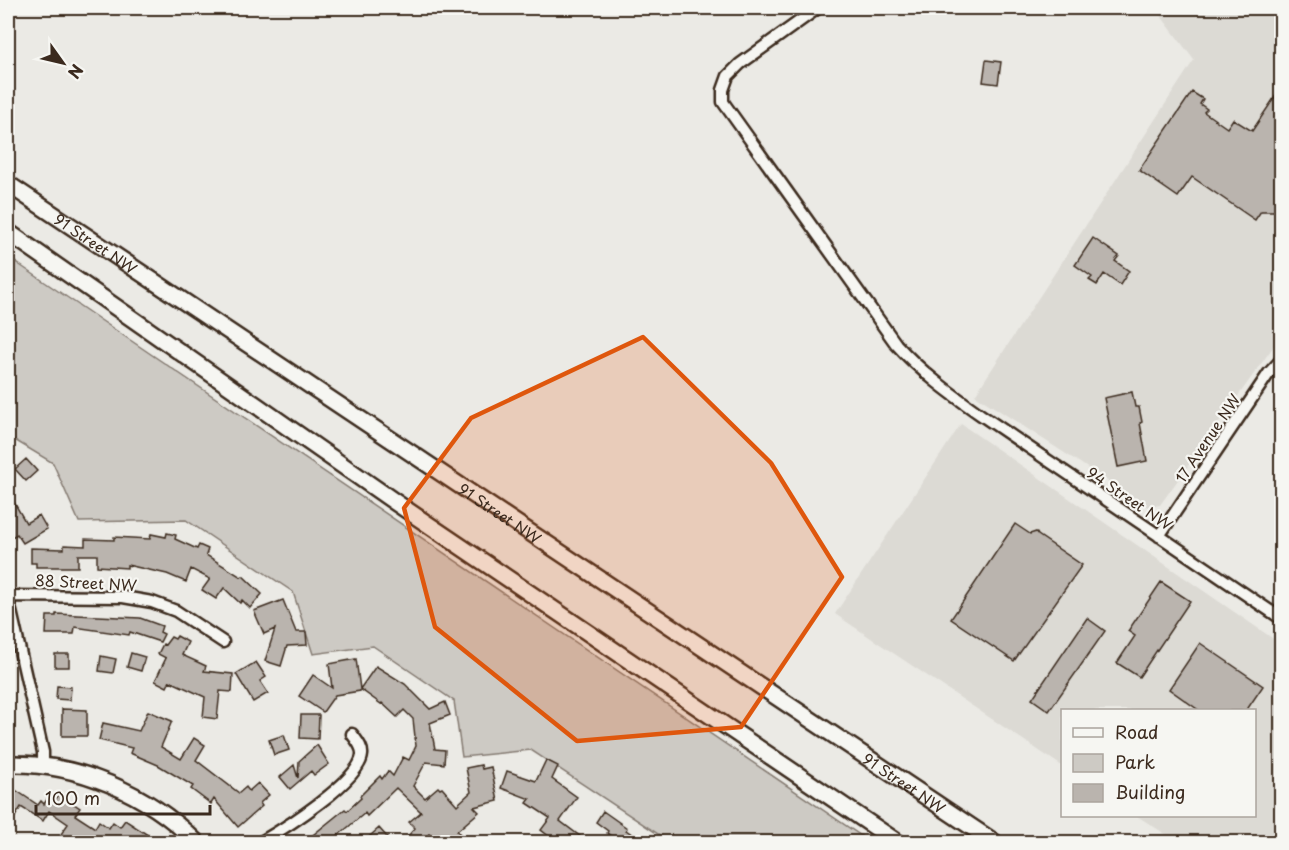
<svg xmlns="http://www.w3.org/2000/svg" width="1289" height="850" viewBox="0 0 1289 850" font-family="'Playpen Sans',sans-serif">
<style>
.built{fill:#dcdad4}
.green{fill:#cdcac4;stroke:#847a71;stroke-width:1.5}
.building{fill:#bab4ae;stroke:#3b2a1e;stroke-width:1.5}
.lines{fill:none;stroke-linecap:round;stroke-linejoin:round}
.street-casing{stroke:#3b2a1e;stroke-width:15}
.secondary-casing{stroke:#3b2a1e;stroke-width:20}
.street{stroke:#f6f6f2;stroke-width:10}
.secondary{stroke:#f6f6f2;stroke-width:15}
.marked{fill:#df570d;fill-opacity:0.2;stroke:#df570d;stroke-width:4.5;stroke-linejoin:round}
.labels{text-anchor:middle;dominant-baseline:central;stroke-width:4.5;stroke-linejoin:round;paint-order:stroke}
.street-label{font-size:15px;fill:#3b2a1e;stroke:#f6f6f2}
</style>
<rect width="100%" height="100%" fill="#ebeae5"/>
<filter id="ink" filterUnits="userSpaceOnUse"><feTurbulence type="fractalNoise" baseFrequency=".0167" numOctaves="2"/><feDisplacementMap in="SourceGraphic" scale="12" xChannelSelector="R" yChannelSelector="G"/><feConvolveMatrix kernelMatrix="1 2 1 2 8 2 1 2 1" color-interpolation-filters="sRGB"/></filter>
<g filter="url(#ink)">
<path class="built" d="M1155 8H1281V336L1160 505 1148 507 975 395 1194 60Z
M961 424 1281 644V842H1178L1137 816H1254V710H1062V766L835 614Z"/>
<path class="green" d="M8 257 105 323 870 842H670L531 750 462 757 454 701 373 646 313 654 293 592 186 520 79 522 53 463 8 436Z"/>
<path class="building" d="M986 60 1001 62 998 84 983 82Z
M1281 88V211H1261L1255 220 1192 177 1178 197 1139 170 1192 92 1203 99 1200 104 1207 109 1204 112 1227 128 1233 119 1252 131Z
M1093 238 1119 256 1115 261 1129 271 1120 285 1104 274 1097 285 1089 280 1092 277 1075 265Z
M1132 392 1135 407H1139L1142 422 1140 423 1147 461 1118 467 1104 398Z
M26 459 37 471 26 481 15 469Z
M8 492 26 523 39 515 47 529 23 543 17 534 12 537 8 529Z
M1015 524 1030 534 1036 532 1038 535 1082 565 1014 661 951 619Z
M167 533 176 535 175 539 197 549 199 545 208 549 206 555 241 577 243 576 262 594 250 608 242 600 240 603 224 588 216 599 202 590 210 579 191 569 186 582 167 574 127 565V568L97 566V555H78V567H36V563H31V548L64 549V545L85 546V539L114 540V537L150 539 151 534 166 537Z
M1161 582 1190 601 1139 677 1117 663 1135 636 1128 631Z
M283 600 296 632H306L307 645 287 646 281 666 265 661 275 629 264 634 254 611Z
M56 614 140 618 162 626 160 632 164 634 160 642 130 632 129 635 75 627 74 634H46L47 616H56Z
M1087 618 1105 631 1049 711 1032 699Z
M177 636 188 642 182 655 206 666 204 671 233 674 232 692 220 691 217 719 203 717 205 697 170 681 167 687 155 681 166 658 158 654 163 644 165 645 171 637 175 639Z
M1200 643 1263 686 1246 711H1200L1169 689Z
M131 653 145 657 141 671 127 667Z
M55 654H69V667H55Z
M101 656 116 659 113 673 99 671Z
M356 659 360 689 376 666 405 684 430 709 445 702 450 715 430 723 435 749 445 750 444 764 426 762 413 786 425 798 438 787 440 789 442 788 457 805 471 792 466 768 481 765 482 769 491 767 498 801 474 807 479 812 457 831 462 836 454 843H436L429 834 421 843H402L415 828 409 822 421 812 396 788 367 816 365 813 329 843H303L345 809 347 811 361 798 360 796 380 776 382 779 388 771 393 776 403 757 409 760 416 746 413 719 404 710 397 717 382 703 381 704 360 689V691L335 695 323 712 299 696 313 675 332 688 329 664Z
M256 662 266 677 260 681 268 693 253 702 236 674Z
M57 686 71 687 70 700 56 699Z
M62 709 87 710V736H62Z
M148 711 172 721 161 747 181 759 194 738 205 745 196 760 239 793 246 787 249 791 258 783 269 795 260 803 262 806 238 827 214 799 211 804 191 789 193 786 158 765 130 753 132 748 99 740 103 723 139 731Z
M301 715H319L318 739 300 738Z
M284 735 289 750 274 755 269 740Z
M317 745 329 764 314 775 311 771 290 789 280 777 294 765 298 778 299 761Z
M546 760 558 766 552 779 577 797 560 821 589 843H558L541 830 550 818 527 803 530 799 501 788 507 771 536 781Z
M14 789 38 805 41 801 44 804 48 798 54 802 59 794 80 808 75 815 95 828 99 821 109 828 113 822 120 827 125 820 160 843H125L115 836 110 843H98L86 835 81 843H74L61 834 68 824 49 811 43 821 21 807 8 828V790L12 792Z
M603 811 627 828 626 830 645 843H621L607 833 608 831 596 822Z
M379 828 387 837 380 843H362Z"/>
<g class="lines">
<defs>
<path id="street" d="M818 8 740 64 728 76 723 90V102L896 344C921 372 950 393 981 415L1282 619
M1159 536 1269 373 1282 359
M8 596 123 597 152 602 176 611 223 642
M8 598 43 752V765
M261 842C283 829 360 781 362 755 363 747 356 740 352 734"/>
<g id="secondary">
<path id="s1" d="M8 184 994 842"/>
<path d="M8 232 395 502 897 842"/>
<path d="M8 764C76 762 148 793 196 842"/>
</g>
</defs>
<use href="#street" class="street-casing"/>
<use href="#secondary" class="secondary-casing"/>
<use href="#street" class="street"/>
<use href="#secondary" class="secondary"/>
</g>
</g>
<path class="marked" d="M643 337 771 463 842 577 741 727 577 741 435 627 404 508 471 418Z"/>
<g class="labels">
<g class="street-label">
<text stroke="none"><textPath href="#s1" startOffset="106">91 Street NW</textPath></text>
<text transform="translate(1207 438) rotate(-56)">17 Avenue NW</text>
<text transform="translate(1130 498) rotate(34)">94 Street NW</text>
<text stroke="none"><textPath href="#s1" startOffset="592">91 Street NW</textPath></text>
<text transform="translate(86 582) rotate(3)">88 Street NW</text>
<text stroke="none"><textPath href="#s1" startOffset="1078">91 Street NW</textPath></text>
</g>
</g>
<rect width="1289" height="850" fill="none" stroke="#f6f6f2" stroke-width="30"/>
<rect x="15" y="15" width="1259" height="820" fill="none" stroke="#3b2a1e" stroke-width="2" filter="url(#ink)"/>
<rect x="1061" y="709" width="195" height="108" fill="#f6f6f2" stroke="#aba49d" stroke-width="1.5"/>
<rect x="1073" y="728" width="30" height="9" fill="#f6f6f2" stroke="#aba49d" stroke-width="1.5"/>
<text x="1115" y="739" font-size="18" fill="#3b2a1e">Road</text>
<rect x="1073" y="754" width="30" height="18" fill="#cdcac4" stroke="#aba49d" stroke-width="1.5"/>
<text x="1115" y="769" font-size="18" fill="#3b2a1e">Park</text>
<rect x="1073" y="784" width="30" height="18" fill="#bab4ae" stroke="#aba49d" stroke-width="1.5"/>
<text x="1115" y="799" font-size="18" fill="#3b2a1e">Building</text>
<g transform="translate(63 63) rotate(124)" stroke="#f6f6f2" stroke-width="4.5" paint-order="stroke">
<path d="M0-4.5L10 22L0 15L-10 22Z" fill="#3b2a1e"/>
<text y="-9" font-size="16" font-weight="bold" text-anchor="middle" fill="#3b2a1e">N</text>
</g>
<path d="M36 805v9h174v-9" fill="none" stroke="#3b2a1e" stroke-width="3"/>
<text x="45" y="805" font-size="18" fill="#3b2a1e" stroke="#f6f6f2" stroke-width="4.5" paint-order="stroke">100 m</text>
</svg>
